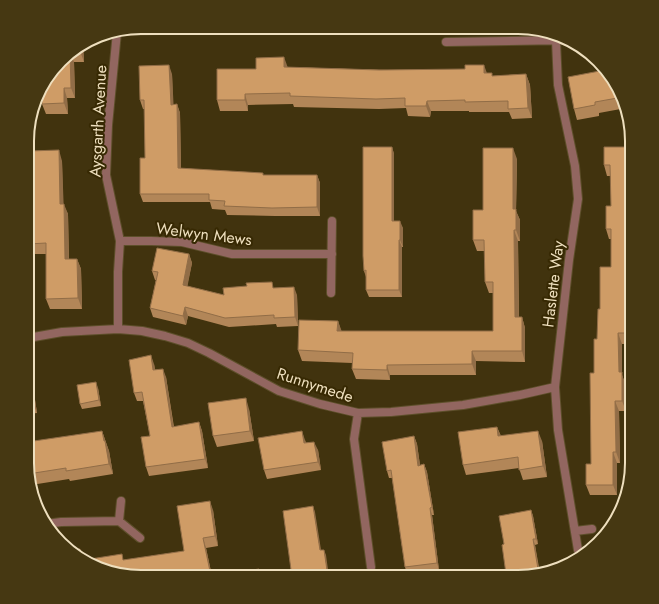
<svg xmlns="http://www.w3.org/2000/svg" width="659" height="604" viewBox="0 0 659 604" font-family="Jost,sans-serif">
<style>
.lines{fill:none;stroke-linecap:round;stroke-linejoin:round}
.street-casing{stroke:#5d4f2a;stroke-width:10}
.street{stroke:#926660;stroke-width:8}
.wall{fill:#b28658}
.shaded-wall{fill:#916d47}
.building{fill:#cf9c66;stroke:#916d47}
.labels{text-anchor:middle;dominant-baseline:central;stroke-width:4;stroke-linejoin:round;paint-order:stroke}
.street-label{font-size:16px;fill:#eedfbe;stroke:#372903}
.rim{fill:none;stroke:#eedfbe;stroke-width:2}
</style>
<rect width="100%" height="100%" fill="#41330e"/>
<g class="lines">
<defs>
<path id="street" d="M115 31 257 28
M117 32 108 125 106 175 120 241 118 272V329
M556 41 558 85 575 166 578 199 569 260 555 387 558 430 578 550
M446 42 569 40
M120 241H151L182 242 232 254H332
M331 293 332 221
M28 338 62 332 118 329 142 331 165 336 188 343 209 353 279 391 320 404 358 413 391 412 463 405 520 395 555 387
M358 413 354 439 371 567
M119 521 121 501
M46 524 61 522 119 521 140 538
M575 531 592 529"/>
</defs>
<use href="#street" class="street-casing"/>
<use href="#street" class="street"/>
</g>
<path class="wall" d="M83 45 84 62H74L75 98H67L68 114H46L42 104 66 55Z
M288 67 487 73 493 76 526 74 530 85 532 118 512 119 509 112H469V111H431L430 117 408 116 406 108 379 109 294 107 293 104 248 105V111H220L217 100 256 69Z
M605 68 623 98 626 108 599 113V116L577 120 574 109 605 70Z
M172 74 173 104H177L180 113 181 168 264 175H317L320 183V216H275L227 215 225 210 212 209 210 202H143L140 194 145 158V109H143L140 100Z
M392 147 394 154V221L403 228V247H402V297H369L366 290V277L364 271Z
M632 147V344H622V375L625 383 626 411H619L620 463H617V495H590L586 485 591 464 594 373 600 309 611 267V239H609L606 229 611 206V176H607L604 165Z
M29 151 62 161 63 204 68 214 69 259H77L81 269 82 309H50L46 299V254H28Z
M517 159 516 211 520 220V241H518L519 317H522L525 328V362L476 361V375H390V380L356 379 352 369V363L302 361 298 350 338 321 341 331H493V293H489L485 282V251H477L473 240 483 210Z
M189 254 192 263 187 286 224 295 275 288 297 295 298 326 277 327 276 324 229 327 188 316 186 325 153 317 150 308 156 280H155L152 271Z
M154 364 155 370 166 377 174 427 199 422 202 431 208 468 149 476 146 467 150 436 143 401H137L134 393Z
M28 369 32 380 37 413 28 414Z
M98 388 101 406 82 409 80 404Z
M249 409 254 441 217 447 213 436Z
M497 427 501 436 542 441 547 477 523 480 519 468 466 475 463 465Z
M102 431 109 451 113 474 70 481 69 479 31 485 27 470Z
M414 436 417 444 420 465 424 464 427 472 434 515H432L439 570 407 574 405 567 392 478H389L387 471Z
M305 440 306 443 318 450 321 470 267 479 264 470Z
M213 510 218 546 206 548 212 576 259 569 262 577H141L91 565 71 550 84 558V560H124L184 551Z
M531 510 533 516 538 544 535 545 540 573 524 577H507L506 574Z"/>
<path class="shaded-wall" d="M83 45 84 62 80 51V47Z
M70 53 74 62 75 98 71 88Z
M284 57 288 68 284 67Z
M169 65 172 74 174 113 171 105Z
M484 65 488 76 484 73Z
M526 74 530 85 532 118 528 108Z
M64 88 67 98 68 114 64 103Z
M245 94 248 105V111L245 100Z
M427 101 431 111 430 117 426 106Z
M177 104 180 113 181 177 178 168Z
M392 147 394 154V228L392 221Z
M513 148 517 159 516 211 520 220V241L516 230 513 209Z
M59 150 62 161 64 214 60 204Z
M317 175 320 183V216L317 207Z
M64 204 68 214 69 269 65 259Z
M400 221 403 228V247L400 240Z
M514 230 518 241 519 328 515 317Z
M399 240 402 247V297L399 290Z
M189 254 192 263 186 294 183 285Z
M77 259 81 269 82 309 78 298Z
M294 287 297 295 298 326 295 317Z
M628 296 632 306V344L628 333Z
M185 307 188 316 186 325 183 316Z
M522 317 525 328V362L522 351Z
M338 321 342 332 337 331Z
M618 333 622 344V375L625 383 626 411 622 401 619 372Z
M472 351 476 361V375L472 364Z
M151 355 154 364 157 379 153 370Z
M387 365 390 375V380L387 370Z
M28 369 32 380 37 413 33 403Z
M163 369 166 377 175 436 172 427Z
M96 382 98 388 101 406 99 400Z
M246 398 249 409 254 441 250 431Z
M615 401 619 411 620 463 616 452Z
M199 422 202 431 208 468 205 459Z
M497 427 501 437 498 436Z
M102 431 109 451 113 474 109 464 104 441Z
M302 431 305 440 307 452 304 443Z
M538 431 542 441 547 477 543 466Z
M414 436 417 444 421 473 418 466Z
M314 442 318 450 321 470 318 462Z
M613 452 617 463V495L613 485Z
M424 464 427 472 434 515 432 507Z
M210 501 213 510 218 546 215 536Z
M313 506 315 512 322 556 320 550Z
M430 508 432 515 439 570 437 563Z
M531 510 533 516 538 544 536 539Z
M203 538 206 548 212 577H211Z
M533 539 535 545 539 573 538 569Z
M80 549 84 558V560L81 558Z
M324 550 326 555 329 577H328Z
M259 569 262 577H260Z"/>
<path class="building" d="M80 47V51L72 52Z
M70 53 71 88H64V103L42 104V84L66 55Z
M284 57V67L379 70 465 69V65H484V73H492V76L526 74 528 108 508 109V101L465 102V100L427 101 426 106H405V98L376 99 290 96V93L245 94V100H217V69H256V58Z
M169 65 171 105 177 104 178 168 263 173V175H317V207L272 208 224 206 225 201 209 200V194H140V158H145L144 100H140L139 66Z
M605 68 623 97 595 102V105L574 109 568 77 605 70Z
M363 147H392V221H400V240H399V290H366V270L364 271 363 256Z
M604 147H632V296H628V333H618L619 372H622V401H615L616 452H613V485H586V464H591L590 373H594V339H597L598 309H600V267H611V229H606V206H611L610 165H604Z
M483 148H513V209H516V230H514L515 317H522V351H472V364L387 365V370L352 369 353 353 298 350 299 320 338 321 337 331H493V282H485L484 240H473V210H483Z
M59 150 60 204H64L65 259H77L78 298 46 299V243L28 244 29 151Z
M157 248 189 254 183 285 224 295 223 288 247 286 246 283 272 282 273 288 294 287 295 317 274 318V315L225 318 185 307 183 316 150 308 158 272 152 271Z
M151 355 153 370 163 369 172 427 199 422 205 459 146 467 141 437 150 436 142 392 134 393 129 360Z
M28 369 33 403H28Z
M96 382 99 400 80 404 77 385Z
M246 398 250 431 213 436 208 403Z
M497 427 498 436 538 431 543 466 519 470 518 457 463 465 458 432Z
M102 431 104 441H105L109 464 66 471V468L28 474 27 470V442Z
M302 431 304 443 314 442 318 462 264 470 258 438Z
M414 436 418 466 424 464 432 507 430 508 437 563 405 567 391 470 387 471 382 442Z
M210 501 215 536 203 538 211 576 259 569 260 577H141L91 565 84 560 122 554 123 560 184 551 177 506Z
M313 506 320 550H324L328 577H292L283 511Z
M531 510 536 539H533L538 569 506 574 502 545 504 544 499 516Z
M80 549 81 558 71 550Z"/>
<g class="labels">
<g class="street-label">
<text transform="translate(98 121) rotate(-87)">Aysgarth Avenue</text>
<text transform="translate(204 234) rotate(7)">Welwyn Mews</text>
<text transform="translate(553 284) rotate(-83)">Haslette Way</text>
<text transform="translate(315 385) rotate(18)">Runnymede</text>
</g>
</g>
<path d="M0 0H659V604H0ZM141 34H518A107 107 0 0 1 625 141V463A107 107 0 0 1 518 570H141A107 107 0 0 1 34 463V141A107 107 0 0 1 141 34Z" fill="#463812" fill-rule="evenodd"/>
<path class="rim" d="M141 34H518A107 107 0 0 1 625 141V463A107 107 0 0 1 518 570H141A107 107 0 0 1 34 463V141A107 107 0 0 1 141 34Z"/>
</svg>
